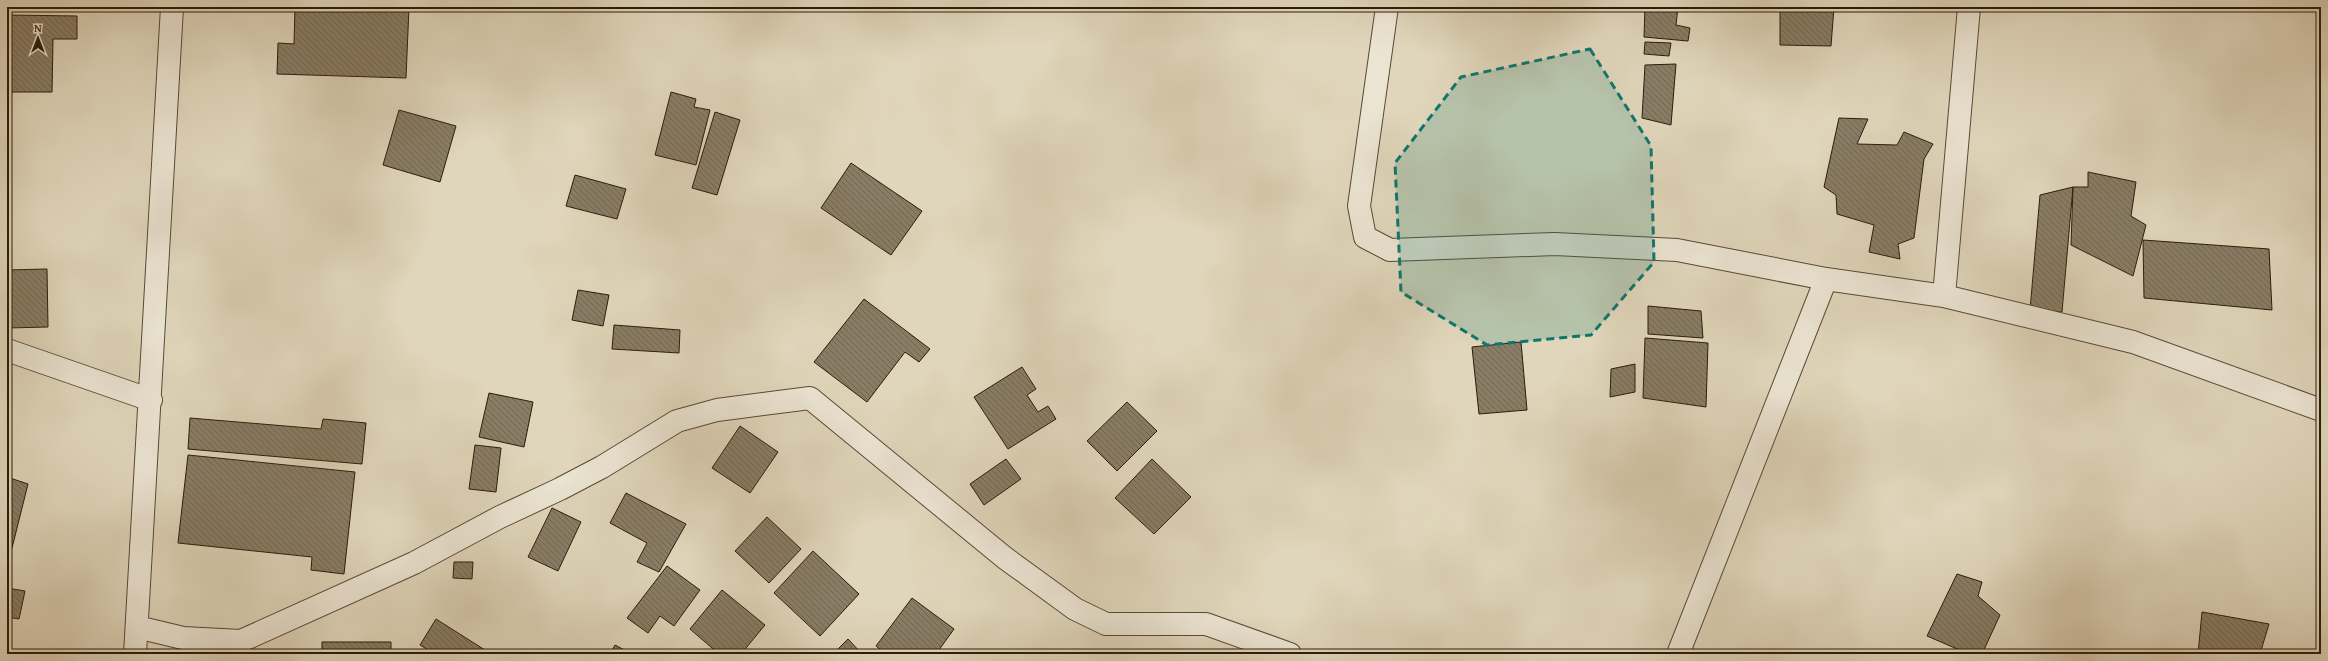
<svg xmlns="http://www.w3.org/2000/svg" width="2328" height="661" viewBox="0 0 2328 661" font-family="'Gentium Book Plus',serif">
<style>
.building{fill:url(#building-back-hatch);stroke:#2a1c0a}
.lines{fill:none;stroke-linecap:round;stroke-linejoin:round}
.minor-casing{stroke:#584a36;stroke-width:24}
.minor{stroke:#ebe4d3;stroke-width:22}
.marked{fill:#0f766e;fill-opacity:0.2;stroke:#0f766e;stroke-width:3;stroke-dasharray:8 5;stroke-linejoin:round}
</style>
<defs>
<pattern id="building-back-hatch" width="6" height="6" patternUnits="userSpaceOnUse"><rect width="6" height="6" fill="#897d66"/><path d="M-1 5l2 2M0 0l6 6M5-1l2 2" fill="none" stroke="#706652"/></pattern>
</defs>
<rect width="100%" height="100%" fill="#e0d6bb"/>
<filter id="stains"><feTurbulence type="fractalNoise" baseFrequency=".005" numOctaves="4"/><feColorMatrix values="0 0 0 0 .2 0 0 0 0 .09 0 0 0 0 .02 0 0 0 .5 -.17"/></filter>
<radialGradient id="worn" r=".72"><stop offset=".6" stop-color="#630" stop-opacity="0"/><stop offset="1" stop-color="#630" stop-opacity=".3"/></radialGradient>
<path class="building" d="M295 7H409L406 78 277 74 278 43 294 44Z
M1645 7H1678L1676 25 1690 28 1688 41 1644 37Z
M1780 7H1834L1831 46 1780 45Z
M7 15 77 16V39H53L52 92H7Z
M1645 42 1671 43 1669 56 1644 54Z
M1676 64 1671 125 1642 118 1645 65Z
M671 92 696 99 694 107 710 110 696 165 655 155Z
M399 110 456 126 440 182 383 165Z
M715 112 740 120 717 195 692 188Z
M1839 118 1868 119 1857 144 1897 145 1904 132 1933 144 1924 159 1914 238 1898 244 1900 259 1869 252 1874 225 1837 214 1836 195 1824 187Z
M851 163 922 211 891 255 821 208Z
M2088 172 2136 182 2131 216 2146 225 2133 276 2071 245 2073 187H2088Z
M575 175 626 189 617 219 566 206Z
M2073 187 2062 312 2030 310 2040 195Z
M7 197H11L9 239H7Z
M2143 240 2269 249 2272 310 2144 298Z
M47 269 48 327 7 328V270Z
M578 290 609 295 603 326 572 320Z
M864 299 930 349 919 362 905 352 867 402 814 362Z
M1648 306 1701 311 1703 338 1648 334Z
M614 325 680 330 679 353 612 349Z
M1645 338 1708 343 1706 407 1643 398Z
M1521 342 1527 410 1479 414 1472 347Z
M1635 364V392L1610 397 1611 369Z
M1022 367 1036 389 1027 395 1038 412 1048 406 1056 419 1008 449 974 397Z
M489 393 533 402 524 447 479 437Z
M1127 402 1157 431 1117 471 1087 441Z
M190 418 321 429 323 419 366 423 362 464 188 449Z
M740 426 778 452 750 493 712 468Z
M475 445 501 448 496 492 469 489Z
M188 455 355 472 344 574 311 570 312 557 178 543Z
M1006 459 1021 479 984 505 970 484Z
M1152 459 1191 497 1154 534 1115 498Z
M7 477 28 484 7 568Z
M626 493 686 524 659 572 637 562 647 543 610 523Z
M552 508 581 522 558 571 528 557Z
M767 517 801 549 769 583 735 551Z
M813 551 859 594 820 636 774 593Z
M454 562H473L472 579 453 578Z
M667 566 700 590 674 626 660 616 648 633 627 618Z
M1957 574 1982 582 1978 596 2000 615 1982 654H1969L1927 636Z
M7 588 25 591 19 619 7 617Z
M722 590 765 625 741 654H719L690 629Z
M912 598 954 629 936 654H886L876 646Z
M2202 612 2269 624 2260 654H2198Z
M436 619 485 650 483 654H435L420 645Z
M848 639 862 654H833Z
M322 642H391V654H322Z
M615 645 632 654H610Z"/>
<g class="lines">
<defs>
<path id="minor" d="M1387 7 1359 206 1365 237 1390 250 1555 244 1677 250 1826 279 1944 296 2133 342 2321 410
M1944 296 1969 7
M7 350 151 400
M137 627 183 638 241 641 414 563 500 517 560 489 602 467 677 421 717 410 810 398 1005 558 1075 609 1106 624H1206L1290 654
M135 654 172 7
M1678 654 1826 279"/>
</defs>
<use href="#minor" class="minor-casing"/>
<use href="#minor" class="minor"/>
</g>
<path class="marked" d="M1590 49 1651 146 1654 262 1591 335 1487 345 1401 292 1395 163 1461 77Z"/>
<rect width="2328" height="661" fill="none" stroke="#e0d6bb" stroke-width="24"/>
<rect x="8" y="8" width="2312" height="645" fill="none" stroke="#2a1c0a" stroke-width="2"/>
<rect x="12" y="12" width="2304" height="637" fill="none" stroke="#2a1c0a"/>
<g transform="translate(38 38)" stroke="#ebe4d3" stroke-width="3" paint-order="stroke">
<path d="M0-3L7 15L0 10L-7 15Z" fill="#2a1c0a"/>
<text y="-6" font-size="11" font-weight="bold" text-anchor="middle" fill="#2a1c0a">N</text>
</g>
<rect width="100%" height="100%" filter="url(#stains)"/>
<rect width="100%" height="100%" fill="url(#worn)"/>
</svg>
